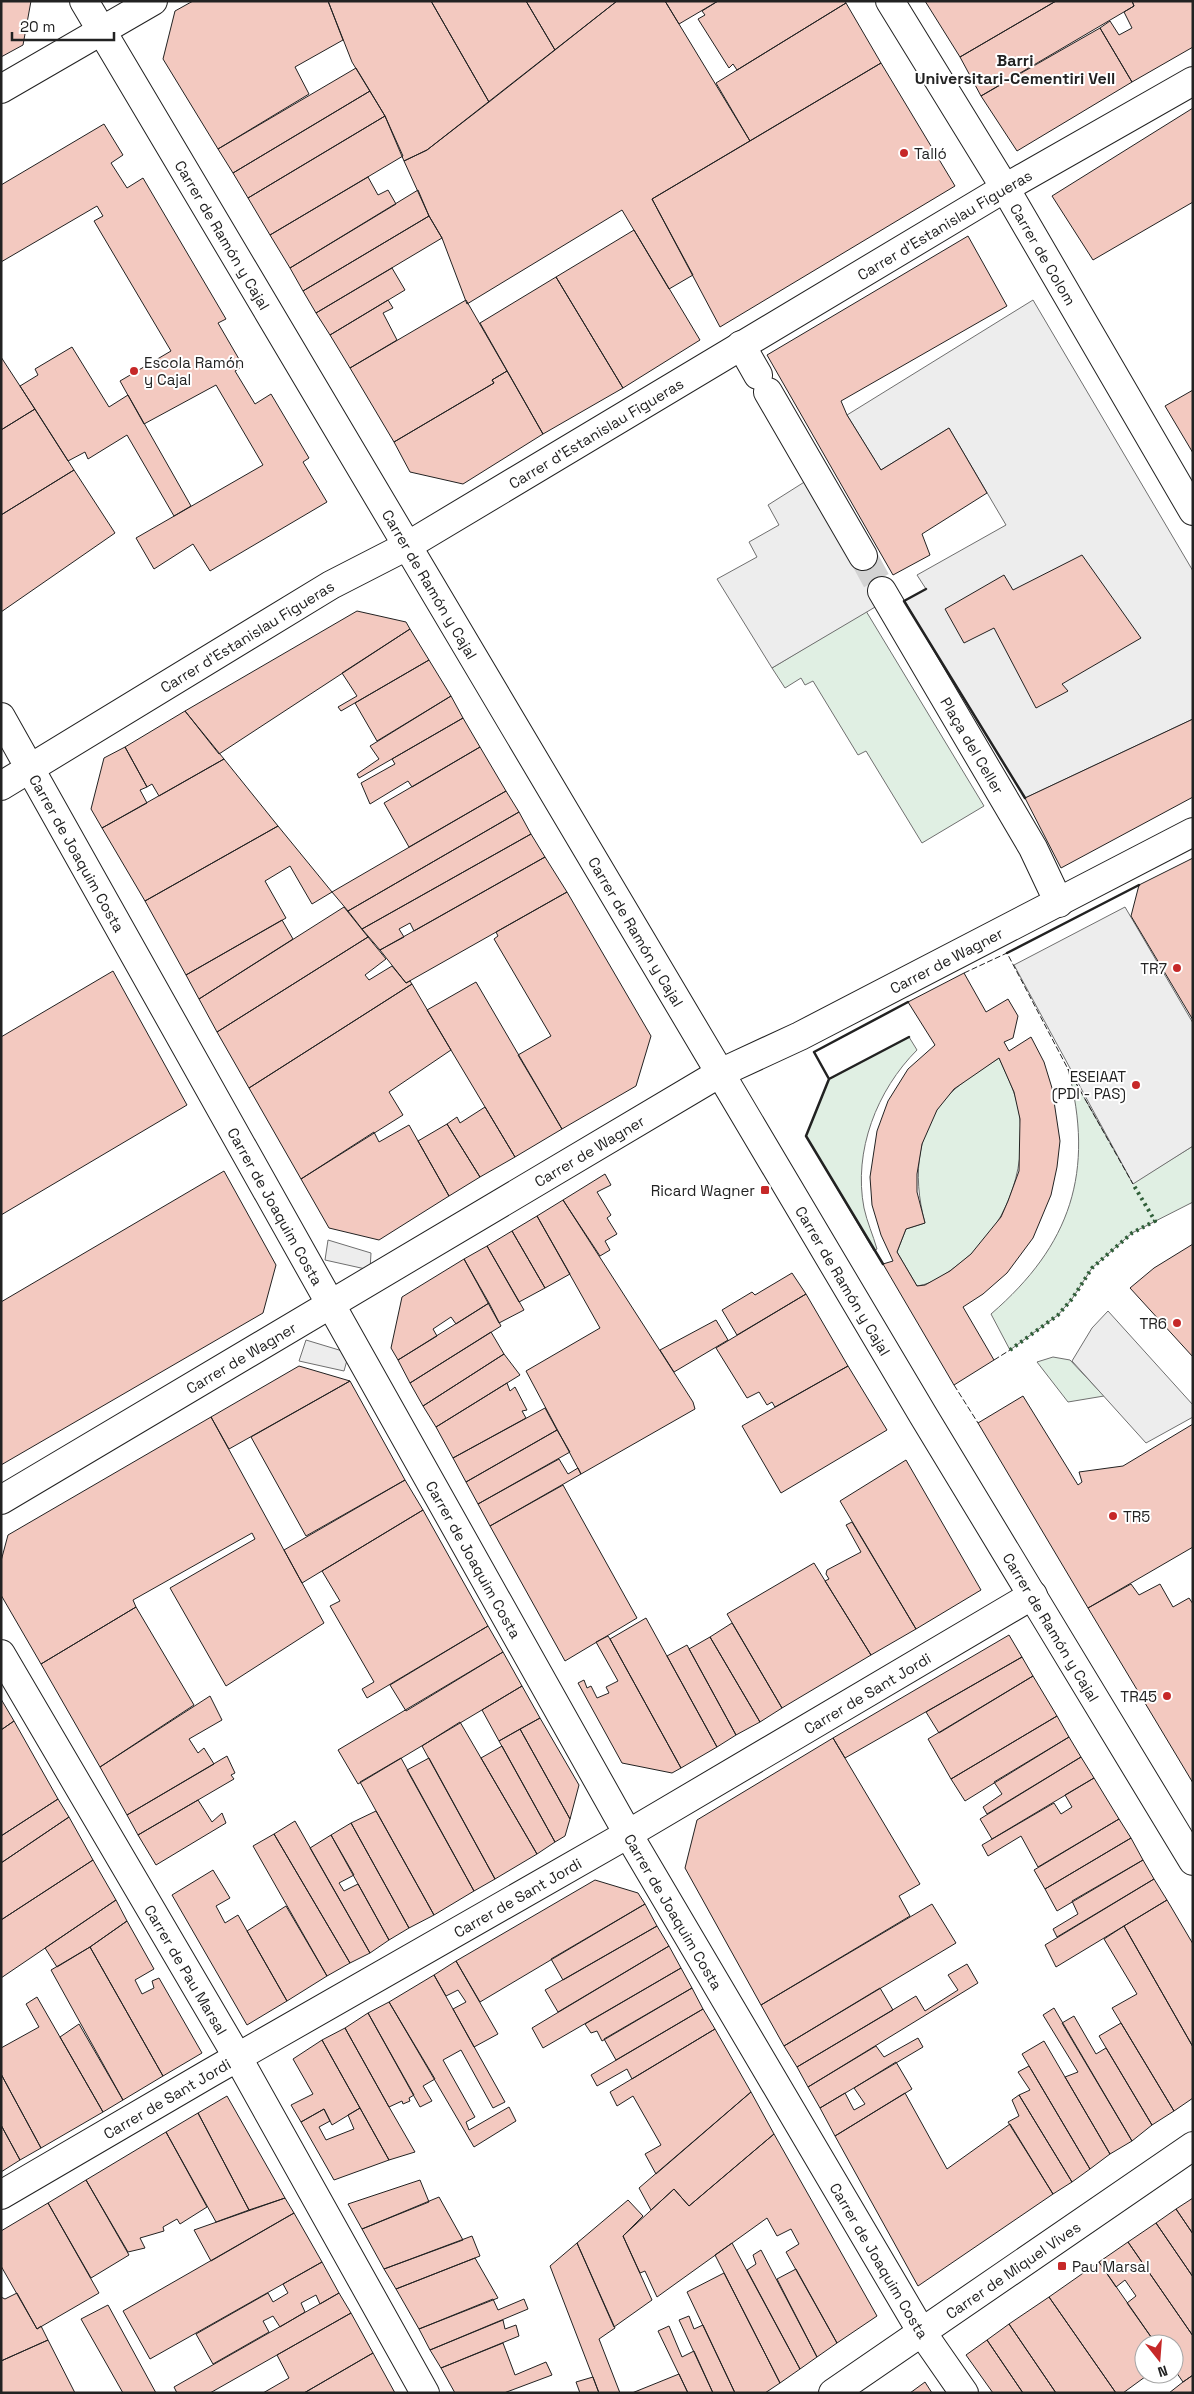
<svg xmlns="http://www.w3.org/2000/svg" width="1194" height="2394" viewBox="0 0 1194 2394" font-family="'Space Grotesk',sans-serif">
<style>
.green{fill:#e0efe3;stroke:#6f6f6f}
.parking{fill:#ededed;stroke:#6f6f6f}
.building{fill:#f3c9c0;stroke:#222;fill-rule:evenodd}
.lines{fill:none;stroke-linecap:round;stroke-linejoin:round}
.minor-tunnel{stroke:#d3d3d3;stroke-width:28;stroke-dasharray:28 14;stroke-linecap:butt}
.minor-casing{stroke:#222;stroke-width:30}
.minor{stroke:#fff;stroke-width:28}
.hedge{stroke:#2f5e38;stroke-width:4;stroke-dasharray:2.5 4;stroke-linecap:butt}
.fence{stroke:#222;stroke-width:1;stroke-dasharray:6 2.5;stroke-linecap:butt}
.wall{stroke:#222;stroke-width:2.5}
.poi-dot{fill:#c62828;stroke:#fff;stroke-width:2}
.labels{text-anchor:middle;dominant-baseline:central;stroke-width:4;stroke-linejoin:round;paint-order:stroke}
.poi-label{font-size:15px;fill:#222;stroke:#fff;text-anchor:end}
.street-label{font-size:15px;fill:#222;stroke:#fff}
.neighbourhood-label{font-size:16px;font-weight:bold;fill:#222;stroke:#fff}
</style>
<rect width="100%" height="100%" fill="#fff"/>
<path class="green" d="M866 611 984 806 922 843 866 751 858 755 813 681 805 685 801 678 785 688 772 668Z
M909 1037 917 1050C877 1090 853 1151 864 1208 867 1222 873 1235 877 1249L874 1251 806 1136 829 1079Z
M999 1058C1008 1078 1018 1097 1020 1119 1026 1172 1005 1228 963 1261 950 1271 934 1284 917 1286L897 1252 906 1229 925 1223C912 1175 916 1124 955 1089 968 1077 984 1068 999 1058Z
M1068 1069 1133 1183 1193 1146V1202L1132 1233 1092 1268 1072 1299 1058 1315 1010 1350 991 1314C1071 1245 1095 1172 1068 1069Z
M1053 1357 1070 1360 1104 1396 1068 1402 1037 1362Z"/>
<path class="parking" d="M1033 300 1193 571V719L1025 798 904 601 926 589 917 575 1006 525 949 428 881 470 847 415Z
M817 474 887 600 772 668 717 579 757 557 749 542 779 525 768 505Z
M1125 907 1193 1023V1146L1133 1184 1014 965Z
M328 1240 371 1253 370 1270 325 1260Z
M1108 1311 1193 1405V1417L1146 1443 1072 1361 1092 1328Z
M306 1340 349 1353 344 1371 299 1361Z"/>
<path class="building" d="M1 1H31L23 45 1 57Z
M193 1H328L343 40 295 67 309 94 218 149 163 59 175 11Z
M328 1H431L489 102 427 150 404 161 385 116 352 62Z
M431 1H526L555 50 489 102Z
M526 1H617L555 50Z
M617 1H665L750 141 652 199 693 275 669 289 622 210 467 304 442 238 429 216 404 161 427 150Z
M665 1H718L679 24Z
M718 1H845L846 3 737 70 733 64 729 68 698 19 705 15 702 11Z
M925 1H1056L960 57Z
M1056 1H1132L1134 6 981 96 960 57Z
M1132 1H1193V47L1132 82 1100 28 1110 21 1119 35 1132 28 1124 12 1134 6Z
M846 3 881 63 750 141 716 83Z
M1100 28 1132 82 1017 151 981 96Z
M881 63 955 186 720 327 652 199Z
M356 68 370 91 233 173 218 149Z
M370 91 385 116 248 198 233 173Z
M1193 108V202L1093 260 1052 196Z
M385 116 403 156 270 235 248 198Z
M104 124 123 155 111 163 127 188 143 178 226 319 218 323 243 366 235 371 255 404 271 394 309 458 303 462 327 502 210 571 193 544 154 569 136 538 263 465 216 385 144 424 120 381 171 351 94 221 103 216 97 206 1 262V185Z
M368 177 378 195 388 190 396 204 290 268 270 235Z
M418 190 429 216 303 291 290 268Z
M429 216 442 238 316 313 303 291Z
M634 230 700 340 623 388 556 277Z
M968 236 1007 306 841 401 847 415 881 470 949 428 987 493 922 534 930 555 893 575 767 355Z
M392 268 405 290 330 335 316 313Z
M556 277 623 388 543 434 480 323Z
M388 300 393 308 383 313 397 340 350 368 330 335Z
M466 300 507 371 492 380 494 383 394 442 350 368Z
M72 347 109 407 128 395 191 506 174 516 127 435 88 459 85 452 68 461 20 386 38 375 35 369Z
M1 357 35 409 1 430Z
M507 371 543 434 463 484 410 472 394 442 494 383 492 380Z
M1193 390V453L1165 406Z
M35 409 74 470 1 515V430Z
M74 470 115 533 1 612V515Z
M1082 555 1141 638 1062 684 1068 691 1036 708 994 628 964 643 945 609 1004 575 1013 590Z
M357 611 406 622 410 629 219 754 185 711Z
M410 629 429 660 341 711 338 707 357 696 342 673Z
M429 660 451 696 377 741 355 703Z
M451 696 463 718 359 778 357 774 379 759 370 746Z
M185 711 224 759 159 796 152 784 147 787 125 747Z
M463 718 480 747 412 787 408 781 370 804 361 783 395 764 392 759Z
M1193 719V797L1061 868 1025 798Z
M125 747 147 787 140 790 147 803 102 828 91 809 104 758Z
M480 747 506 791 409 847 384 803Z
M224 759 278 826 145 901 102 828Z
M506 791 519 812 348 911 332 892Z
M519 812 531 834 362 929 348 911Z
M278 826 332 892 312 904 290 866 265 881 286 918 186 975 145 901Z
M531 834 545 857 414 931 410 923 399 929 404 937 380 950 362 929Z
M545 857 567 892 406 983 380 950Z
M1193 858V1020L1131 916 1139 885Z
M567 892 651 1036 636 1086 562 1129 518 1055 551 1036 494 939 498 936 496 932Z
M344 907 368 937 217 1032 199 999Z
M282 920 293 939 199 999 186 975Z
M368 937 386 959 365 975 369 980 392 966 406 983 410 981 412 984 249 1088 217 1032Z
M113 971 187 1105 1 1215V1037Z
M964 973 986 1012 1008 999 1018 1016 1013 1038 1004 1042 1009 1051 1031 1037 1044 1062 1052 1088 1060 1141 1057 1167 1051 1195 1033 1238 1007 1273 983 1294 963 1307 994 1360 954 1385 883 1264 893 1261 881 1235 872 1205 870 1177 877 1131 888 1101 908 1069 935 1045 908 1002ZM999 1058 1014 1092 1020 1119 1019 1171 1008 1201 1001 1217 971 1254 950 1271 925 1285 917 1286 897 1252 906 1229 925 1223 917 1192V1174L922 1144 937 1110 954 1089Z
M476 982 562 1129 515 1157 427 1010Z
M412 984 451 1050 389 1092 403 1115 301 1179 249 1088Z
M485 1107 515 1157 480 1177 447 1124 457 1117 460 1123Z
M447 1124 480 1177 449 1196 418 1141Z
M409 1125 449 1196 379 1240 329 1228 301 1179 374 1132 379 1142Z
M224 1171 276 1265 263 1313 1 1465V1302Z
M605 1174 611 1185 597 1192 611 1215 607 1218 617 1234 605 1241 610 1250 600 1256 563 1200Z
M563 1200 693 1402 695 1409 581 1474 526 1371 600 1328 537 1216Z
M537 1216 570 1274 545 1288 512 1231Z
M512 1231 545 1288 519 1302 487 1246Z
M1193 1244V1357L1130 1288 1154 1268Z
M487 1246 524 1310 499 1323 464 1259Z
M464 1259 489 1303 456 1324 451 1317 433 1329 437 1336 398 1360 391 1348 402 1297Z
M792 1273 806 1294 737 1335 722 1310 752 1292 755 1295Z
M806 1294 848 1366 775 1407 772 1402 767 1405 759 1392 747 1398 716 1348Z
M489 1303 501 1326 410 1383 398 1360Z
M716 1320 728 1340 674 1372 660 1350Z
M491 1332 504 1354 423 1406 410 1383Z
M504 1354 520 1375 436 1427 423 1406Z
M299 1366 350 1381 229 1449 211 1417Z
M848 1366 887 1430 781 1493 742 1426Z
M350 1381 405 1480 306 1536 251 1437Z
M507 1383 510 1391 515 1387 527 1410 522 1411 526 1418 453 1458 436 1427Z
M1023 1396 1078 1485 1082 1482 1079 1472 1123 1466 1193 1424V1547L1088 1608 978 1423Z
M545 1408 557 1430 466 1482 453 1458Z
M211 1417 324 1623 226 1686 170 1588 255 1539 252 1533 133 1600 136 1607 41 1664 1 1595V1561L8 1535Z
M557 1430 570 1452 478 1504 466 1482Z
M559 1459 568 1474 578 1468 581 1474 490 1526 478 1504Z
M906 1460 981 1590 916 1629 840 1501Z
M405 1480 423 1510 302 1583 284 1550Z
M563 1485 637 1618 565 1661 490 1526Z
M423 1510 488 1626 367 1698 362 1689 374 1682 330 1606 340 1601 322 1571Z
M852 1522 916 1629 871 1655 825 1581 829 1579 826 1574 827 1570 861 1552 846 1525Z
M814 1563 871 1655 782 1708 727 1614Z
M1131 1584 1139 1595 1160 1584 1173 1607 1189 1598 1193 1604V1783L1088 1608Z
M136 1607 194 1705 100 1767 41 1664Z
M646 1618 717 1747 681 1768 610 1639Z
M732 1623 782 1708 760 1722 710 1637Z
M488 1626 503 1652 406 1711 390 1685Z
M1009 1635 1022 1657 845 1758 833 1738Z
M608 1636 610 1639 681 1768 672 1773 622 1763 578 1683 584 1680 587 1688 591 1686 597 1698 609 1693 606 1687 618 1681 596 1642Z
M710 1637 760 1722 736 1735 689 1649Z
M687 1645 736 1735 717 1747 667 1656Z
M503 1652 522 1686 358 1784 338 1750Z
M1022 1657 1033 1676 939 1733 926 1712Z
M1033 1676 1057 1716 951 1779 928 1739Z
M522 1686 540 1718 499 1741 482 1710Z
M210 1696 222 1720 189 1739 198 1753 204 1748 214 1764 127 1815 100 1767Z
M1 1699 14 1721 1 1730Z
M1057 1716 1069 1737 965 1801 951 1779Z
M540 1718 579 1785 570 1819 520 1729Z
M14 1721 58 1799 1 1836V1730Z
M460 1722 537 1854 495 1879 422 1746Z
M520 1729 570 1819 565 1836 555 1842 499 1741Z
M1069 1737 1081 1757 987 1814 983 1807 1002 1794 994 1782Z
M833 1738 920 1884 899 1896 910 1916 761 2005 685 1868 697 1820Z
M502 1746 555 1842 537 1854 481 1758Z
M227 1756 235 1773 231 1775 234 1779 138 1835 127 1815Z
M1081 1757 1094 1778 992 1839 980 1819Z
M401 1758 474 1891 434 1915 360 1782Z
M429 1758 495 1879 474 1891 407 1770Z
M1094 1778 1119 1819 1038 1867 1021 1836 988 1856 982 1845 1054 1803 1061 1814 1072 1807 1065 1795Z
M58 1799 69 1817 1 1863V1836Z
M198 1800 212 1822 222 1813 226 1823 156 1865 138 1835Z
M376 1811 434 1915 409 1928 351 1823Z
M69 1817 93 1860 1 1920V1863Z
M1119 1819 1131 1838 1045 1889 1034 1870Z
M295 1821 370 1953 350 1963 274 1834Z
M351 1823 409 1928 389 1940 331 1835Z
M274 1834 350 1963 327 1976 253 1846Z
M331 1835 354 1875 339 1883 344 1891 358 1884 389 1940 370 1953 310 1848Z
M1131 1838 1143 1860 1057 1911 1045 1889Z
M93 1860 116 1900 1 1978V1920Z
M1143 1860 1154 1879 1057 1937 1053 1929 1078 1914 1072 1901Z
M213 1870 230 1898 216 1906 225 1923 238 1915 287 2001 247 2025 172 1895Z
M1154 1879 1167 1900 1056 1967 1045 1945Z
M595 1880 638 1893 645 1904 480 2002 456 1961Z
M116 1900 127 1921 90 1947 57 1967 45 1948Z
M1167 1900 1193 1944V2047L1124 1926Z
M645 1904 657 1926 563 1980 551 1959Z
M932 1904 956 1943 784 2046 761 2005Z
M286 1906 327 1976 287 2001 247 1931Z
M127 1921 154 1969 135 1980 142 1994 154 1988 152 1981 159 1978 202 2053 163 2076 90 1947Z
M657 1926 669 1946 558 2012 545 1990Z
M1124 1926 1193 2047V2098L1174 2111 1112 2008 1137 1994 1104 1939Z
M669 1946 681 1968 543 2048 532 2028Z
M90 1947 163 2076 123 2100 51 1970Z
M456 1961 498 2034 474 2047 453 2009 466 2002 458 1990 446 1996 434 1975Z
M967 1964 978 1983 808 2087 797 2067 916 1996 925 2011 958 1990 948 1975Z
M681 1968 692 1988 602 2041 597 2031 591 2033 585 2024Z
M434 1975 505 2102 493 2108 461 2050 443 2060 475 2117 466 2122 469 2130 509 2107 516 2121 474 2147 389 2002Z
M692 1988 703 2009 616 2060 604 2039Z
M880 1988 893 2010 797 2067 784 2046Z
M37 1997 103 2112 41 2148 1 2074V2048L39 2027 26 2004Z
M389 2002 435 2079 423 2086 432 2101 420 2107 368 2013Z
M1054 2008 1132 2141 1110 2154 1065 2077 1078 2072 1043 2015Z
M703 2009 715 2029 632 2079 627 2069 597 2086 591 2075Z
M368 2013 414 2095 409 2098 410 2101 403 2104 402 2101 389 2107 345 2028Z
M1074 2016 1096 2054 1106 2048 1152 2125 1132 2141 1062 2023Z
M1121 2023 1174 2111 1152 2125 1099 2036Z
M79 2024 123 2100 103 2112 60 2037Z
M345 2028 389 2107 415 2152 389 2160 322 2040Z
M715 2029 751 2092 656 2174 645 2154 661 2145 633 2096 617 2106 610 2092Z
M918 2038 923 2047 820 2108 808 2087 876 2046 884 2057Z
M322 2040 360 2108 332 2125 324 2109 301 2122 291 2105 313 2094 293 2059Z
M1044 2041 1110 2154 1090 2169 1022 2054Z
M896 2062 912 2089 835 2136 820 2108 845 2093 854 2110 865 2104 854 2088Z
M1029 2066 1090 2169 1072 2182 1019 2095 1030 2090 1018 2072Z
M1 2074 41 2148 20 2160 1 2125Z
M751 2092 774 2134 689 2206 674 2189 651 2210 639 2188Z
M905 2093 947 2169 1010 2124 1053 2194 918 2286 835 2136Z
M1019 2095 1072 2182 1053 2194 1008 2122 1019 2116 1012 2100Z
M227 2096 285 2198 249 2210 198 2113Z
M360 2108 389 2160 334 2180 301 2122 324 2109 330 2121 319 2127 326 2140 354 2129 348 2115Z
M198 2113 249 2210 216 2222 166 2132Z
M1 2125 20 2160 1 2172Z
M166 2132 207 2207 180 2224 177 2219 163 2227 164 2231 140 2238 145 2248 128 2252 86 2180Z
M774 2134 877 2316 837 2343 786 2252 799 2244 791 2229 777 2236 767 2218 657 2297 645 2271 640 2273 623 2236 674 2189 689 2206Z
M86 2180 129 2255 91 2278 48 2203Z
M420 2180 429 2202 362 2229 348 2204Z
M439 2197 463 2240 384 2269 362 2229Z
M285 2198 294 2213 211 2261 194 2230Z
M1193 2198V2234L1176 2209Z
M628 2200 643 2216 623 2236 652 2300 614 2327 577 2243Z
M48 2203 99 2293 37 2329 1 2266V2231Z
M1176 2209 1193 2234V2277L1156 2223Z
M294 2213 322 2262 150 2359 123 2311Z
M1156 2223 1193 2277V2336L1128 2242Z
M472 2236 480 2256 396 2289 384 2269Z
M1128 2242 1193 2336V2375L1183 2382 1174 2369V2344H1156L1127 2303 1136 2296 1125 2280 1116 2287 1099 2262Z
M577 2243 615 2328 599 2339 620 2393H599L550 2266Z
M732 2243 800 2369 780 2383 715 2255Z
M761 2250 817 2357 800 2369 747 2270 756 2264 753 2255Z
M475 2258 498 2298 419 2329 396 2289Z
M322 2262 339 2293 320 2304 316 2295 301 2303 305 2312 280 2327 273 2316 263 2321 269 2332 213 2364 196 2334 268 2293 273 2302 288 2293 283 2284Z
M1099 2262 1156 2344H1144V2374H1149L1123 2393H1116L1049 2297Z
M796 2269 837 2343 817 2357 777 2279Z
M724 2273 780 2383 765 2393H735L687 2292Z
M17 2293 37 2329 41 2326 48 2340 1 2361V2297L5 2299Z
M339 2293 351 2313 210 2393H177L174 2387Z
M1049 2297 1116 2393H1056L1009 2324Z
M493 2299 498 2310 524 2299 528 2309 430 2350 419 2329Z
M108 2305 156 2393H123L81 2319Z
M351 2313 373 2353 304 2393H263L289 2378 277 2355Z
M689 2316 694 2329 703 2325 735 2393H713L679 2320Z
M503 2320 505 2329 516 2325 519 2336 441 2368 430 2350Z
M1009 2324 1056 2393H1023L987 2340Z
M669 2326 682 2357 694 2351 713 2393H688L658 2331Z
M48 2340 75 2393H1V2361Z
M987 2340 1023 2393H993L966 2355Z
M503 2343 515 2375 546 2362 552 2375 504 2393H455L441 2368Z
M373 2353 395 2393H304Z
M679 2374 688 2393H632Z
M1193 2375V2393H1169L1183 2382Z
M593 2377 599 2393H580L576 2382Z
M925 2382 932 2393H910Z"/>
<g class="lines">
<path class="minor-tunnel" d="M863 556 882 591"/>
<defs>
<g id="minor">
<path id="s1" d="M84 1 923 1415 1193 1861"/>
<path id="s2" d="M890 1 1005 188 1193 511"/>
<path d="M1 89 153 1"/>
<path d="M741 345 758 375"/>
<path d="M768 392 863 556"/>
<path id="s3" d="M882 591 1033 848 1059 903"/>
<path id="s4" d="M1 717 628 1834 921 2331 964 2393"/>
<path id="s5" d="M1 786 331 585 407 546 1005 188 1193 81"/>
<path id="s6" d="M1 1500 720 1073 800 1036 1193 832"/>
<path id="s7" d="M1 1654 238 2058 425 2393"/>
<path id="s8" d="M1 2195 210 2073 628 1834 1033 1595"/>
<path id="s9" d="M833 2393 1193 2146"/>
</g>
</defs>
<use href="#minor" class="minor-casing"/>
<use href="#minor" class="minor"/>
<path class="hedge" d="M1010 1350 1058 1315 1072 1299 1092 1268 1132 1233 1155 1221 1133 1184"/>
<path class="fence" d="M964 973 1007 953 1068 1069 1133 1184
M994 1360 1010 1350
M954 1385 978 1423"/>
<path class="wall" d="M926 589 904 601 1025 798
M1007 953 1139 885
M829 1079 814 1052 908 1002
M883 1264 806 1136 829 1079 909 1037"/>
</g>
<g class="poi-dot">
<circle cx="904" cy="153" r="5"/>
<circle cx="134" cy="371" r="5"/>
<circle cx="1177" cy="968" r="5"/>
<circle cx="1136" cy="1085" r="5"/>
<rect x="760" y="1185" width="10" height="10" rx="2.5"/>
<circle cx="1177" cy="1323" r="5"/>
<circle cx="1113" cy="1516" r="5"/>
<circle cx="1167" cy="1696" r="5"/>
<rect x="1057" y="2261" width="10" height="10" rx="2.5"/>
</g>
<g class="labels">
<g class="poi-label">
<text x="914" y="153" text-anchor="start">Talló</text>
<text x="144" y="362" text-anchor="start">Escola Ramón<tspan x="144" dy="17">y Cajal</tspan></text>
<text x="1167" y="968">TR7</text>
<text x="1126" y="1076">ESEIAAT<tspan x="1126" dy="17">(PDI - PAS)</tspan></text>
<text x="755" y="1190">Ricard Wagner</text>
<text x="1167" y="1323">TR6</text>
<text x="1123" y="1516" text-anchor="start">TR5</text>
<text x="1157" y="1696">TR45</text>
<text x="1072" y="2266" text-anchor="start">Pau Marsal</text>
</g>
<g class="street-label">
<text stroke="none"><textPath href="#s5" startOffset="1098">Carrer d'Estanislau Figueras</textPath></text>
<text stroke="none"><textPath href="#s1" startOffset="272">Carrer de Ramón y Cajal</textPath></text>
<text stroke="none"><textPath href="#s2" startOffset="296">Carrer de Colom</textPath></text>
<text stroke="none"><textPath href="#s5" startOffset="692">Carrer d'Estanislau Figueras</textPath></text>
<text stroke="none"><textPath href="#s1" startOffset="678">Carrer de Ramón y Cajal</textPath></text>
<text stroke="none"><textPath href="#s5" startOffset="288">Carrer d'Estanislau Figueras</textPath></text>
<text stroke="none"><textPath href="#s3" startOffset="179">Plaça del Celler</textPath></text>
<text stroke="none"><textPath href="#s4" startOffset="156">Carrer de Joaquim Costa</textPath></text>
<text stroke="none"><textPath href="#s1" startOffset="1082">Carrer de Ramón y Cajal</textPath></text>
<text stroke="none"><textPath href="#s6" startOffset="1089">Carrer de Wagner</textPath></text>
<text stroke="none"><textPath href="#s6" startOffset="684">Carrer de Wagner</textPath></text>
<text stroke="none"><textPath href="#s4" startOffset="561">Carrer de Joaquim Costa</textPath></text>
<text stroke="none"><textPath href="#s1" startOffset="1488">Carrer de Ramón y Cajal</textPath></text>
<text stroke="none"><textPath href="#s6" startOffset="279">Carrer de Wagner</textPath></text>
<text stroke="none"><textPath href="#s4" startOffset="966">Carrer de Joaquim Costa</textPath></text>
<text stroke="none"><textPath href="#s1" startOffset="1892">Carrer de Ramón y Cajal</textPath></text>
<text stroke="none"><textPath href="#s8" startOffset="1001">Carrer de Sant Jordi</textPath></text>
<text stroke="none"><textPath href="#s8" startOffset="596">Carrer de Sant Jordi</textPath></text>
<text stroke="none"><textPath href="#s4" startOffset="1371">Carrer de Joaquim Costa</textPath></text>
<text stroke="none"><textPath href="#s7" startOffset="366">Carrer de Pau Marsal</textPath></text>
<text stroke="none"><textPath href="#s8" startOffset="192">Carrer de Sant Jordi</textPath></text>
<text stroke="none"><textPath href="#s4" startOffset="1776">Carrer de Joaquim Costa</textPath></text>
<text stroke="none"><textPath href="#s9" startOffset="218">Carrer de Miquel Vives</textPath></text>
</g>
<g class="neighbourhood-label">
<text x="1015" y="60">Barri<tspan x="1015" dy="18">Universitari-Cementiri Vell</tspan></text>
</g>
</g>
<rect width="1194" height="2394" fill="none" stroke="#222222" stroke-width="5"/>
<g transform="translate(1159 2359) rotate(163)"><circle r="24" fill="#ffffff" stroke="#a7a7a7"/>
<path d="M0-4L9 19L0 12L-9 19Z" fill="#c62828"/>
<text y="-8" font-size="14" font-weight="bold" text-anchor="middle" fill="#222222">N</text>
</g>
<path d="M12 32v8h102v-8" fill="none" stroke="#222222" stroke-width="2.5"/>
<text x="20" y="32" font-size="15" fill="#222222" stroke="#ffffff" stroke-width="4" paint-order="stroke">20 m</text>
</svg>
